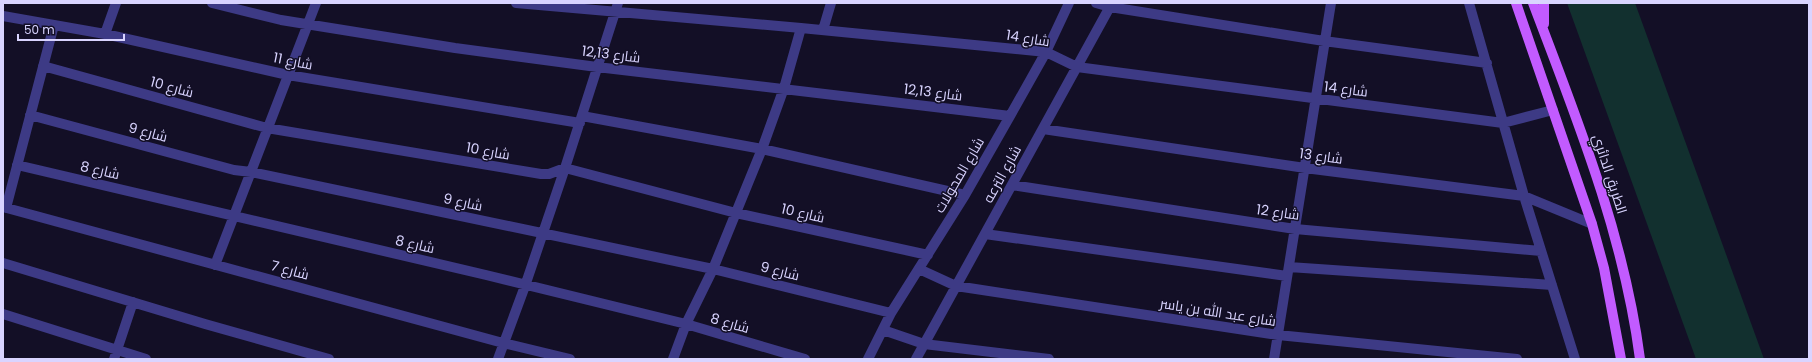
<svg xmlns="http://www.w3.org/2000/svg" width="1812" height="362" viewBox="0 0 1812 362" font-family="Poppins,Cairo,sans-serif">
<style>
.green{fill:#12302f}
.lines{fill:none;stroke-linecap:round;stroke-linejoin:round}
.minor{stroke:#3d3a85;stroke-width:10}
.primary{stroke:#c25bff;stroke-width:10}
.labels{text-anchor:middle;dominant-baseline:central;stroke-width:3;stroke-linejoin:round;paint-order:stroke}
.street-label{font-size:14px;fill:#d9d4ff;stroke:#130f26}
</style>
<rect width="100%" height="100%" fill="#130f26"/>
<path class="green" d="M1567 3H1635L1764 359H1696Z"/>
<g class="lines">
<path class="minor" d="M212 3 281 20 455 48 597 67 1010 116
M516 3 801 28 1046 52 1077 67 1503 123 1553 110
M1096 3 1110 7 1324 41 1487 63
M1469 3 1524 196 1575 359
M3 16 105 34 288 75 580 123
M823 30 831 3
M105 34 116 3
M43 66 267 128 541 174H549L565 168 736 213 928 255
M30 115 234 170 251 172 713 269 891 313
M582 116 762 149 965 195
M1043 129 1305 168 1524 196 1592 224
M17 165 486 275 686 324 805 359
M1012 185 1295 229 1541 251
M3 207 503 343 570 359
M6 208 54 25
M985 234 1287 276
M3 263 205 324 329 359
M215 265 316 3
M1289 267 1552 285
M919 269 956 286 1278 335 1517 359
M3 314 146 359
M883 330 924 344 1049 359
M114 359 133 302
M498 359 525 286 565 168 618 3
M673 359 686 324 713 269 762 149 784 88 801 28
M868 359 891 313 965 195 1010 116 1046 52 1069 3
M916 359 1112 3
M1274 359 1331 3"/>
<path class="primary" d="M1516 3 1592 224 1604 268 1621 359
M1533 3C1577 119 1624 235 1640 359
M1544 3V24"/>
</g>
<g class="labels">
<g class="street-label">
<text transform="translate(1028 38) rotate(9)">شارع 14</text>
<text transform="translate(611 54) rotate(7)">شارع 12,13</text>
<text transform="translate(293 61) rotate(11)">شارع 11</text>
<text transform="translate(172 87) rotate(15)">شارع 10</text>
<text transform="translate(1346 89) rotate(7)">شارع 14</text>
<text transform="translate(933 92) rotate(7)">شارع 12,13</text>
<text transform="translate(148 132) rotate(15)">شارع 9</text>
<text transform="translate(488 151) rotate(10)">شارع 10</text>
<text transform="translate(1321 156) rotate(8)">شارع 13</text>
<text transform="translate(100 170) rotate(13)">شارع 8</text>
<text transform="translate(1002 174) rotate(-61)">شارع الترعه</text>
<text transform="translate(1610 174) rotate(72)">الطريق الدائري</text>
<text transform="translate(959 175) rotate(-60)">شارع المحولات</text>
<text transform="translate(463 202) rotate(12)">شارع 9</text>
<text transform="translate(1278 212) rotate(8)">شارع 12</text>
<text transform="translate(803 213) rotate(13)">شارع 10</text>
<text transform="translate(415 244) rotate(13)">شارع 8</text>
<text transform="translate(290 270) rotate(15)">شارع 7</text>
<text transform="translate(780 271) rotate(14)">شارع 9</text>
<text transform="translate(1218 312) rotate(9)">شارع عبد الله بن ياسر</text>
<text transform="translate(730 323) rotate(16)">شارع 8</text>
</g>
</g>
<rect width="1812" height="362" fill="none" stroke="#d9d4ff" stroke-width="8"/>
<path d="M18 34v6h106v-6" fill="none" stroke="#d9d4ff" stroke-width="2"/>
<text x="24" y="34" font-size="12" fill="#d9d4ff" stroke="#130f26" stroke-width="3" paint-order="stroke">50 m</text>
</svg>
